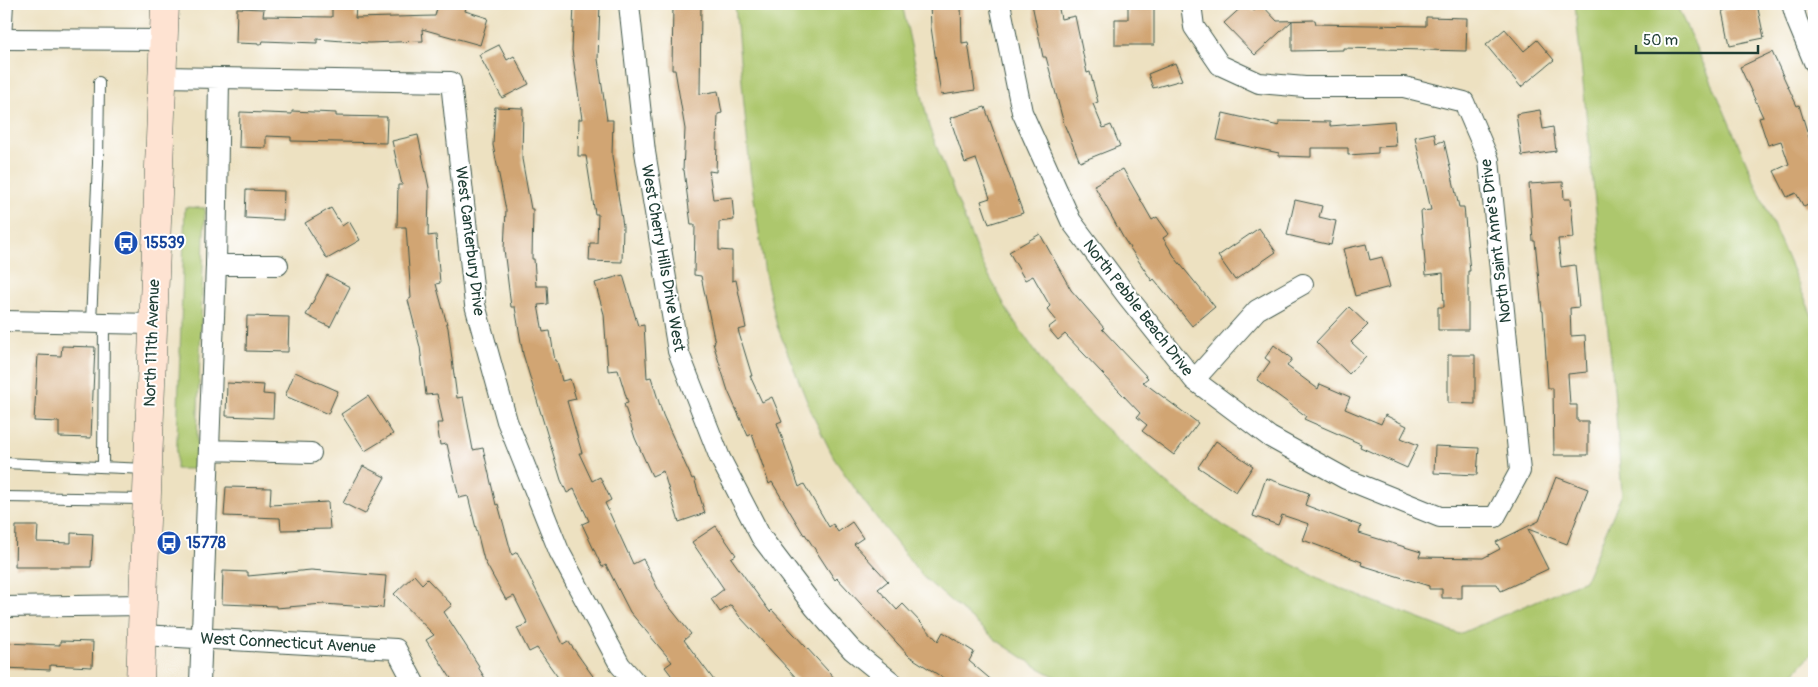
<svg xmlns="http://www.w3.org/2000/svg" width="1818" height="687" viewBox="0 0 1818 687" font-family="Pangolin,sans-serif">
<style>
.green{fill:#adc76d;stroke:#668250}
.building{fill:#d1a573}
.lines{fill:none;stroke-linecap:round;stroke-linejoin:round}
.lane-casing{stroke:#3e5649;stroke-width:12}
.street-casing{stroke:#3e5649;stroke-width:22}
.secondary-casing{stroke:#3e5649;stroke-width:29}
.lane{stroke:#fff;stroke-width:10}
.street{stroke:#fff;stroke-width:20}
.secondary{stroke:#fee3d2;stroke-width:28}
.labels{text-anchor:middle;dominant-baseline:central;stroke-width:4;stroke-linejoin:round;paint-order:stroke}
.street-label{font-size:16px;fill:#1f3d34;stroke:#fff}
.transit-label{font-size:16px;font-weight:bold;fill:#164399;stroke:#fff;text-anchor:start}
</style>
<rect width="100%" height="100%" fill="#fff"/>
<filter id="ink" filterUnits="userSpaceOnUse"><feTurbulence type="fractalNoise" baseFrequency=".02" numOctaves="2"/><feDisplacementMap in="SourceGraphic" scale="10" xChannelSelector="R" yChannelSelector="G"/><feConvolveMatrix kernelMatrix="1 2 1 2 8 2 1 2 1" color-interpolation-filters="sRGB"/></filter>
<filter id="wash" filterUnits="userSpaceOnUse"><feTurbulence type="fractalNoise" baseFrequency=".0096" numOctaves="4" result="noise"/><feDisplacementMap in="SourceGraphic" scale="20" xChannelSelector="R" yChannelSelector="G"/><feGaussianBlur stdDeviation="1.12" result="paint"/><feColorMatrix in="noise" values="0 0 0 0 0 0 0 0 0 0 0 0 0 0 0 0 0 1.4 0 .05"/><feComposite in="paint" operator="in"/></filter>
<g filter="url(#wash)">
<rect width="100%" height="100%" fill="#ede1c1"/>
<path class="green" d="M735 4H902L929 127 980 259 1010 315 1053 377 1103 426 1165 482 1224 526 1281 559 1341 589 1459 634 1585 580 1622 494 1614 389 1575 4H1676L1710 78 1814 320V651L1785 683H1067L1037 667 996 640 923 577 865 503 835 460 812 414 777 326 765 274 750 171Z
M185 207 205 208 196 469H176Z"/>
<g id="blocks">
<path class="building" d="M438 4H467L465 11 488 18 480 45 422 29 423 41 369 43 317 39V43L263 41 262 44 236 43 237 8 264 9 263 16 332 17V7L356 8 355 18 435 16Z
M574 4H600L598 59 607 120H613L612 156 623 226 622 262 589 261 590 243H597L598 214H595L586 156H578L579 119H582L572 50Z
M673 4H701L700 94 718 91 722 113 718 114 716 172 709 171 713 199 732 197 734 220 719 222V250L732 251V281L736 280 746 328 738 330 752 376H750L762 402 772 397 782 421 777 423 799 487 804 484 829 527 833 524 838 532 852 522 863 538 854 544 888 581 878 589 897 610 903 604 938 641 943 632 974 652 969 661 995 683H951L909 656 837 578 835 580 805 534 804 535 772 482 769 484 752 434 748 436 728 391 713 343H715L701 276 694 275 695 225H691L684 170H683L685 129 675 70H672Z
M930 4H961L962 43 968 42 975 90 941 95 931 27Z
M1032 4H1058L1061 19 1075 16 1087 73 1090 72 1098 102 1093 104 1103 128 1111 125 1120 146 1080 162 1064 124 1046 57H1043Z
M1128 4H1154V45H1115V19H1128Z
M1245 4H1247L1254 11 1261 4 1277 21 1315 20 1316 24 1426 26V17L1467 18 1466 51 1343 48V50L1292 51V21L1255 55 1224 23Z
M1757 4 1764 38 1730 45 1723 11Z
M1505 29 1524 51 1537 40 1554 60 1521 87 1486 45Z
M499 45 507 60 514 56 529 84 502 98 479 55Z
M1772 52 1797 106 1799 105 1814 154V202L1804 207 1796 193 1787 197 1774 171 1789 164 1781 141 1768 145 1759 118 1763 117 1740 67Z
M1175 63 1182 80 1153 88 1148 74Z
M495 107 523 108 522 159 531 209H533L532 259H534L536 286H547L548 304 538 305 543 332 550 331 555 361H557L562 381 570 379 576 399 567 401 582 453H579L592 481 600 477 611 500 605 503 633 564 643 559 663 599 691 634 684 640 716 683H677L665 667 672 662 630 612 606 565 602 567 582 524 589 521 574 489 567 493 561 480 523 354 515 307H511L504 249 506 210 493 145Z
M985 107 1023 213 989 224 981 201 990 198 976 159 965 163 950 118Z
M1540 110 1543 129 1553 127 1556 151 1522 156 1516 114Z
M292 111 336 113V116L387 117 386 143 291 141V137L266 136V148L239 147 240 112 292 114Z
M1223 113 1279 126V121L1330 122V126L1394 121 1396 146 1378 147V153L1348 155V148H1311V157L1279 156V153L1217 140Z
M1434 133 1436 143 1444 141 1459 207H1464L1470 271H1468V330H1438V307H1444L1443 273 1426 275 1421 211 1431 210 1415 137Z
M418 135 429 188 428 236 436 235 440 283 436 284 448 328 457 398 463 397 473 450 483 448 496 505 498 504 512 555 517 552 563 644 568 641 595 679 589 683H562L537 648 529 652 517 628 528 624 514 596 506 600 484 560 468 496 459 498 447 444 440 445 437 423H443L437 394 426 395 420 347 408 300 411 298 406 227H397L398 185H402L392 141Z
M1123 169 1152 220 1157 217 1169 234 1163 238 1176 259 1215 307 1192 326 1154 279 1152 281 1124 239 1094 185Z
M1563 182 1564 199H1571L1574 238 1558 239 1561 267 1575 265 1579 307 1570 308 1571 336 1585 335 1587 372 1568 374 1570 405H1577V421H1588V455H1554L1553 388H1548L1543 311H1542L1535 241H1533L1529 184Z
M246 190 284 191 283 220 245 218Z
M1295 200 1322 206 1319 217 1336 221 1331 245 1287 235Z
M331 208 342 226 349 221 360 240 327 259 305 223Z
M1259 228 1276 252 1235 280 1218 256Z
M1040 234 1071 290 1104 328 1102 329 1148 378 1143 382 1198 423 1174 455 1142 431 1147 425 1137 417 1140 413 1065 334 1058 340 1048 328 1057 321 1047 309 1050 306 1033 276 1025 280 1009 252Z
M1366 244 1370 260 1382 257 1390 287 1355 296 1343 249Z
M327 275 350 287 330 327 306 315Z
M623 275 638 326 644 325 647 378 651 377 663 415 692 479 694 478 705 513 679 522 663 471 652 476 635 438 624 404 628 403 618 370 608 371 604 314 595 283Z
M1349 307 1368 325 1351 342 1366 356 1349 374 1316 342Z
M247 316 289 317 288 352 246 351Z
M1274 345 1292 359 1287 366 1318 389 1320 384 1350 397 1345 409 1381 424 1385 415 1407 426 1401 438 1418 445 1407 468 1360 447 1361 444 1304 419 1306 416 1257 380 1270 362 1265 358Z
M62 346 95 347 91 438 59 437V422L34 421 38 355 61 356Z
M1448 355H1475V404L1448 403Z
M295 372 338 391 328 414 285 396Z
M227 383 264 385 263 394 274 395 273 418 226 416Z
M368 396 393 434 365 451 341 414Z
M1216 441 1253 466 1236 492 1198 467Z
M1435 446 1479 448 1477 475 1434 473Z
M363 466 385 477 365 514 343 503Z
M1556 477 1588 489 1567 544 1528 529 1548 569 1501 591 1497 584H1462V598H1442V589H1429V586L1361 565 1362 562 1303 540 1309 524 1282 515 1278 525 1253 516 1266 478 1309 493 1305 505 1361 526 1359 533 1421 552 1419 557 1483 558 1500 549 1496 542 1539 521Z
M226 487 271 488 270 505 328 502 330 529 281 530 280 518 224 516Z
M16 526H38L37 542 71 543V533L93 534 91 567H15Z
M716 526 736 555 731 558 770 612 772 610 839 683H801L740 617 731 605 720 612 711 599 724 589 692 542Z
M311 570 386 576 383 608 323 604 276 608V606L222 604 223 571 248 572V576Z
M414 575 422 584 427 579 452 605 444 612 479 666 478 667 488 683H454L426 640 434 635 394 594Z
M60 641 93 642 92 667 50 665V670L4 668V643L60 645Z"/>
</g>
</g>
<g filter="url(#ink)">
<use href="#blocks" fill-opacity="0" stroke="#3e5649" stroke-width="1"/>
<g class="lines">
<defs>
<path id="lane" d="M6 39 8 4
M91 322 98 163 99 82
M4 463 147 469
M103 466 104 323
M4 497 145 499"/>
<path id="street" d="M629 4 645 152 678 351 720 458 761 537 815 608 852 650 893 683
M1000 4 1022 112 1071 221 1127 296 1194 380 1270 437 1346 479 1440 517H1495L1520 471 1489 160 1464 102 1404 87H1305L1259 83 1220 65 1194 27 1191 4
M1792 4 1797 21 1814 62
M4 39 164 40
M163 77 451 82 475 305 507 421 559 551 620 665 636 683
M216 265H278
M4 321 153 324
M1194 380 1257 310 1303 284
M209 450 311 453
M4 607 143 605
M142 635 396 649 414 683
M200 683 216 265 219 79"/>
<path id="secondary" d="M140 683 165 4"/>
</defs>
<use href="#lane" class="lane-casing"/>
<use href="#street" class="street-casing"/>
<use href="#secondary" class="secondary-casing"/>
<use href="#lane" class="lane"/>
<use href="#street" class="street"/>
<use href="#secondary" class="secondary"/>
</g>
</g>
<defs>
<symbol id="bus-disc" viewBox="-11 -11 22 22"><circle r="9.5" fill="#1a4fb4" stroke="#fff"/><path d="M-5-6H5V4H4V6H2V4H-2V6H-4V4H-5ZM-3.5-4V0h7V-4ZM-3.5 1.2v1.5H-2V1.2ZM2 1.2v1.5H3.5V1.2Z" fill="#fff"/></symbol>
</defs>
<g fill-rule="evenodd">
<use href="#bus-disc" x="112" y="229" width="28" height="28"/>
<use href="#bus-disc" x="155" y="529" width="28" height="28"/>
</g>
<g class="labels">
<g class="street-label">
<text transform="translate(470 241) rotate(83)">West Canterbury Drive</text>
<text transform="translate(1496 241) rotate(-97)">North Saint Anne's Drive</text>
<text transform="translate(663 258) rotate(80)">West Cherry Hills Drive West</text>
<text transform="translate(1138 308) rotate(52)">North Pebble Beach Drive</text>
<text transform="translate(152 343) rotate(-88)">North 111th Avenue</text>
<text transform="translate(288 643) rotate(3)">West Connecticut Avenue</text>
</g>
<g class="transit-label">
<text x="144" y="243">15539</text>
<text x="186" y="543">15778</text>
</g>
</g>
<rect width="1818" height="687" fill="none" stroke="#fff" stroke-width="20"/>
<path d="M1636 45v8h122v-8" fill="none" stroke="#1f3d34" stroke-width="2.5"/>
<text x="1643" y="45" font-size="15" fill="#1f3d34" stroke="#ffffff" stroke-width="4" paint-order="stroke">50 m</text>
</svg>
